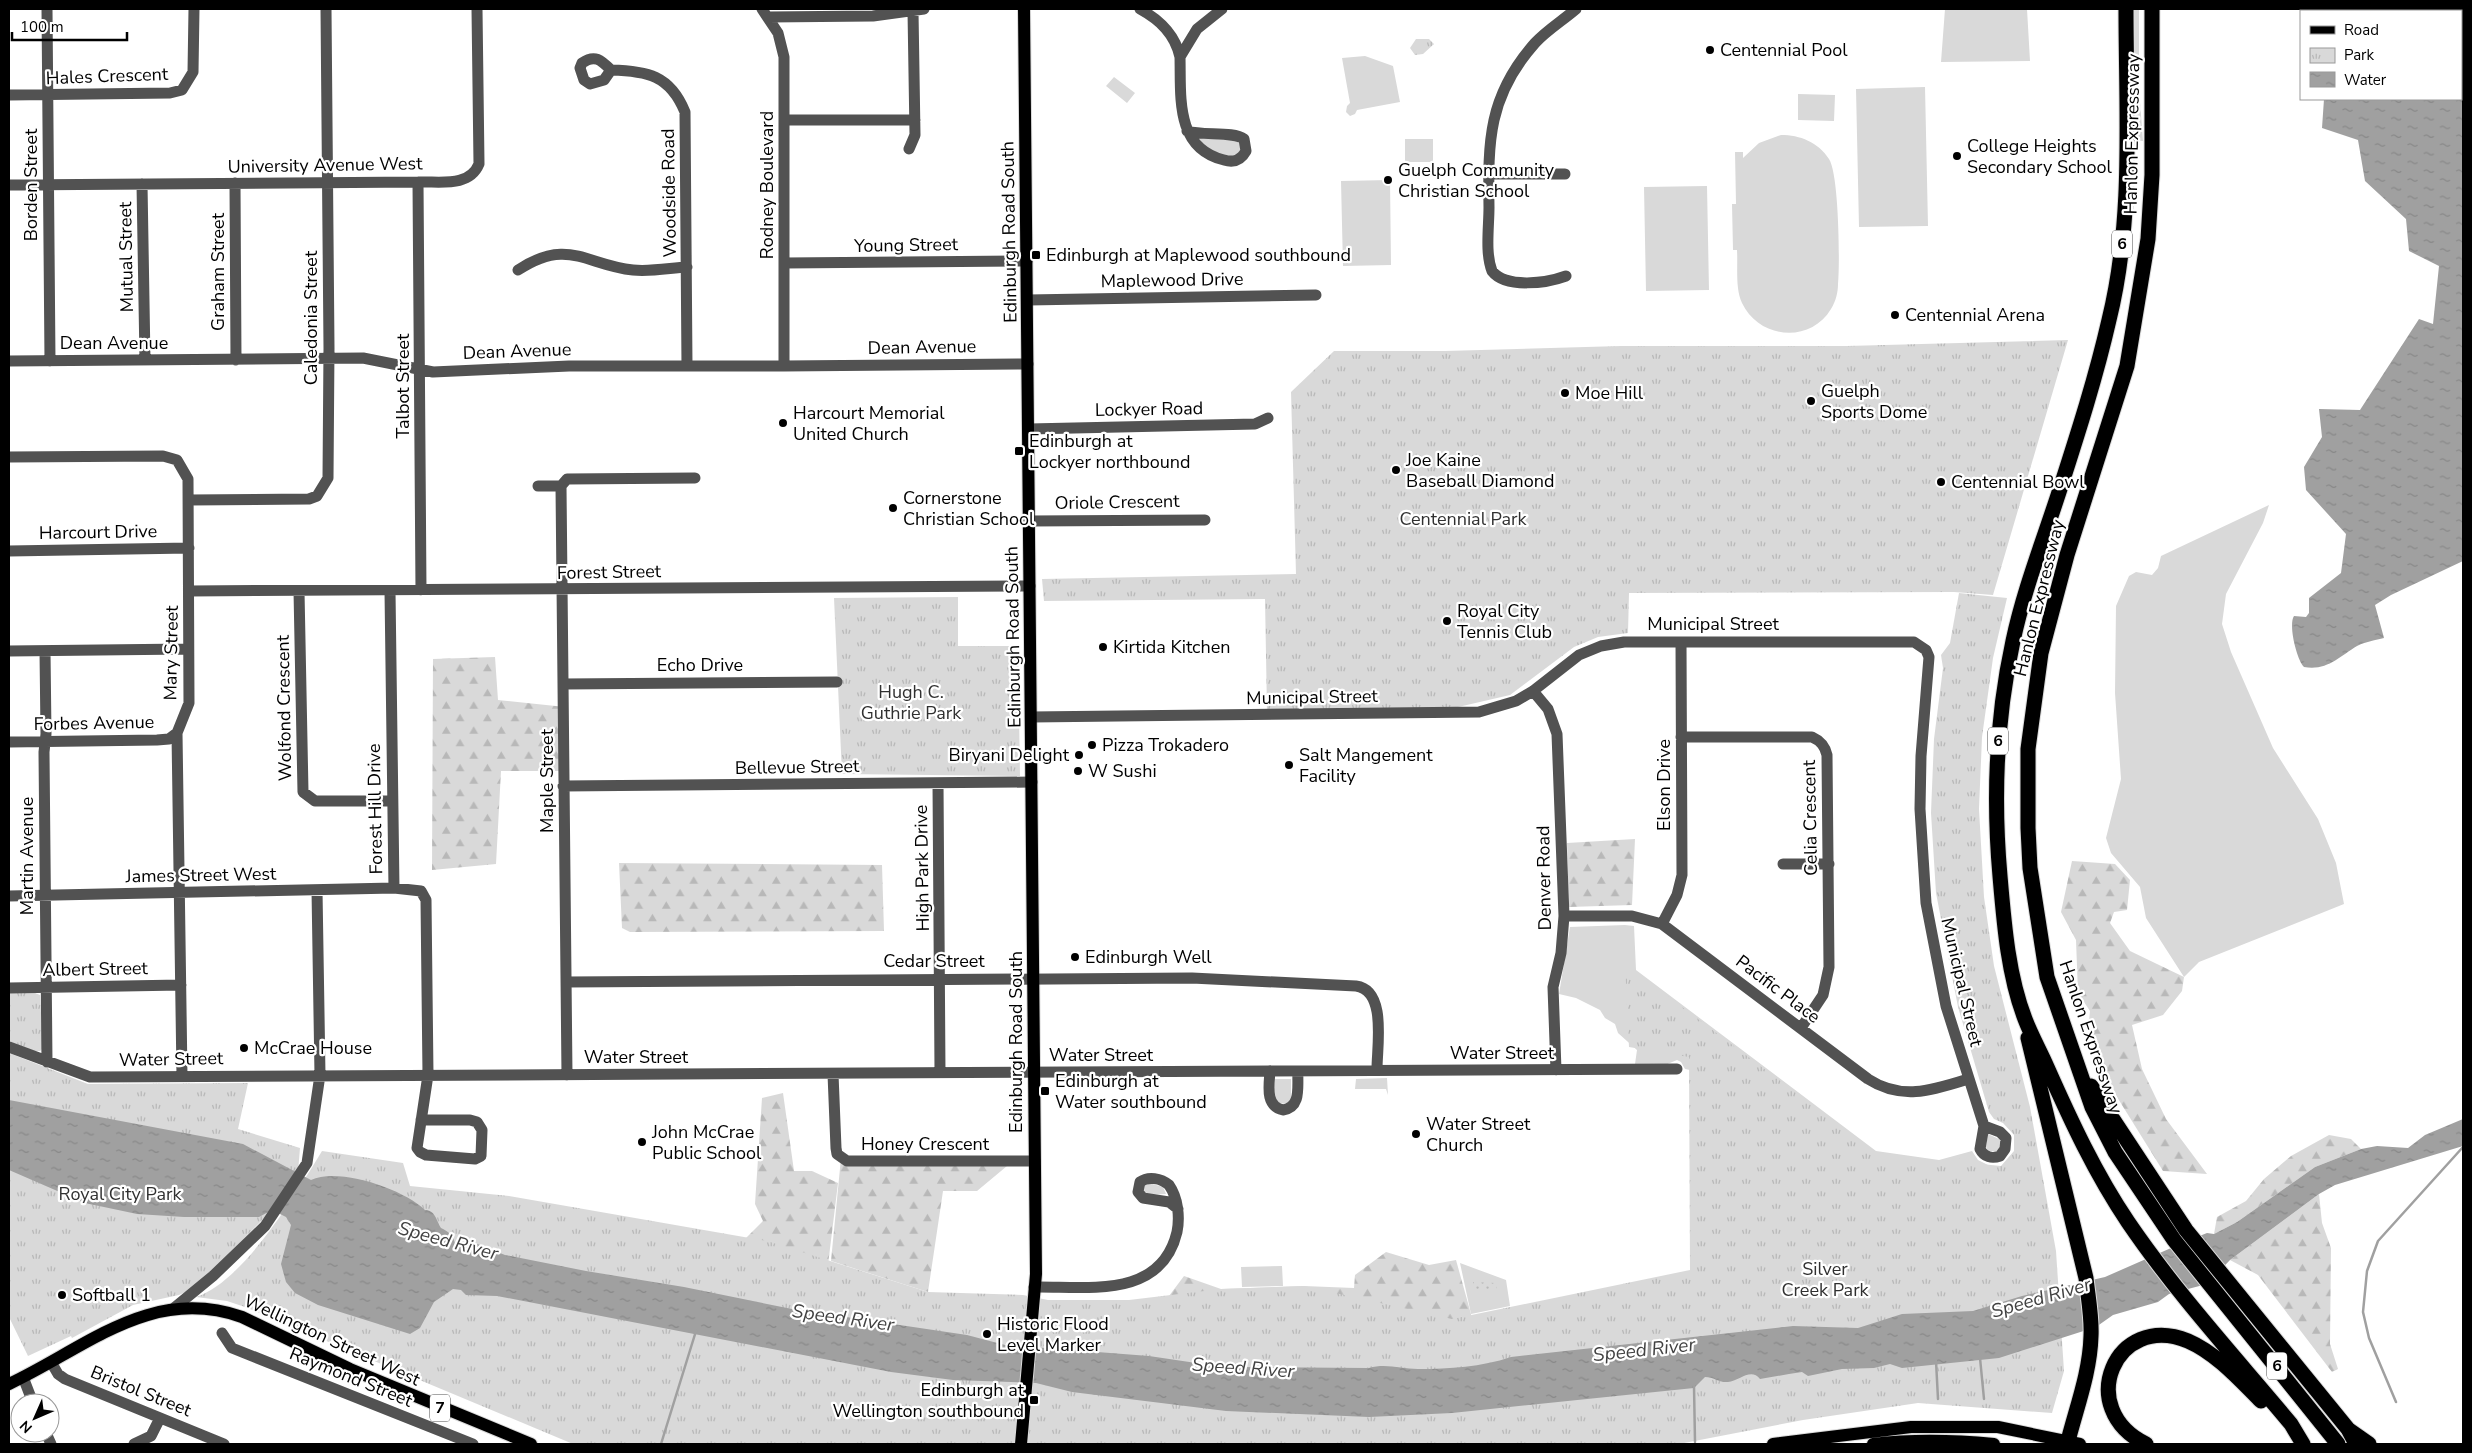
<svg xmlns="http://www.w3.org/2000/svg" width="2472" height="1453" viewBox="0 0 2472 1453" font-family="'Nunito Sans',sans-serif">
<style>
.grass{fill:#d9d9d9}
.forest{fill:url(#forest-firs)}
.park{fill:url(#park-tufts)}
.garden{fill:url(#garden-dots)}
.water{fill:url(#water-ripples)}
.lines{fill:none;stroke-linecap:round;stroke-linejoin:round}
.stream{stroke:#a0a0a0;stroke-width:2.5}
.major-casing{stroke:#dbdbdb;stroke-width:14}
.highway-casing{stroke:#dbdbdb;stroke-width:17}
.minor{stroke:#525252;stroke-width:11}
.major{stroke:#000;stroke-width:12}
.highway{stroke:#000;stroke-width:15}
.poi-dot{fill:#000;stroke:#fff;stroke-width:2}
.labels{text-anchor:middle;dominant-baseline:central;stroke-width:4.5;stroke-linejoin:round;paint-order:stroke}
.shield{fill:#fff;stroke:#4c4c4c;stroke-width:1}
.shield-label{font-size:16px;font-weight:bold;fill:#000}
.poi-label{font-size:18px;fill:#000;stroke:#fff;text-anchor:start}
.street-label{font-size:18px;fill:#000;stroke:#fff}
.park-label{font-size:18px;fill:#303030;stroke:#fff}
.water-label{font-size:19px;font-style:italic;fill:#414141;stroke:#fff}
</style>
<defs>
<pattern id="forest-firs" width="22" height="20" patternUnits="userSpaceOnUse" patternTransform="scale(1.25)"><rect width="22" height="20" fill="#d9d9d9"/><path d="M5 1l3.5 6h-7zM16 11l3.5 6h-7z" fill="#b8b8b8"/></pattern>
<pattern id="park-tufts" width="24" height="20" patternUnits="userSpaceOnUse" patternTransform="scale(1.25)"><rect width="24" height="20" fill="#d9d9d9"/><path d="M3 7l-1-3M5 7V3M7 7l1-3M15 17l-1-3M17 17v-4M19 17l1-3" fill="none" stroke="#b8b8b8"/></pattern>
<pattern id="garden-dots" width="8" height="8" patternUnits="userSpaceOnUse" patternTransform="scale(1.25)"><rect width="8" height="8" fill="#d9d9d9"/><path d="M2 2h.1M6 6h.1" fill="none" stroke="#b8b8b8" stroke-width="1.8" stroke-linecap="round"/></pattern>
<pattern id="water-ripples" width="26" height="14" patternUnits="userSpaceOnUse" patternTransform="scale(1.25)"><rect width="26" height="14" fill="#a0a0a0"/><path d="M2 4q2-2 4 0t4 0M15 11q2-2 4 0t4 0" fill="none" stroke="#888"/></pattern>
</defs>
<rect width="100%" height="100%" fill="#fff"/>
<path class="grass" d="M1945 9H2027L2030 61 1941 62Z
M2131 9H2139V89L2143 141 2131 140Z
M1365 56 1393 66 1400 102 1357 110 1355 114 1350 116 1346 112 1347 106 1350 103 1342 58Z
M1114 77 1135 93 1127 103 1106 86Z
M1925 87 1928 226 1859 227 1856 89Z
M1798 94 1835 95 1834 121 1798 120Z
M1781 135C1800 135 1818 142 1829 159 1839 174 1840 263 1838 284 1838 292 1836 301 1831 309 1810 344 1759 339 1742 303 1735 288 1738 267 1737 250H1733L1732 204H1736L1735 152H1743V158L1759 143Z
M1199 138 1233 140 1240 143 1243 149 1234 158 1207 150Z
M1405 139H1433V162H1405Z
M1390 180 1391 265 1343 266 1341 181Z
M1707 186 1709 290 1646 291 1644 187Z
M2269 505 2263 523 2226 594 2222 624 2231 652 2273 748 2318 819 2336 863 2344 904 2199 962 2184 977 2146 918 2140 887 2111 853 2106 838 2121 779 2115 693 2116 606 2129 576 2136 572 2152 575 2158 568 2161 556Z
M1625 925 1634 926 1636 970 1876 1151 1939 1160 1972 1151 1978 1160 1988 1165 1946 1192 1695 1071 1685 1069 1681 1062 1677 1060 1665 1065 1635 1064 1637 1050 1618 1033 1615 1024 1605 1018 1600 1010 1576 998 1559 994 1570 927Z
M1387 1078 1388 1095 1386 1089H1355L1356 1079Z
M1275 1079H1291V1099L1286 1104 1279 1103 1274 1096Z
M1988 1134 2001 1140V1145L1998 1151H1988L1986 1147Z
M1149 1183 1163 1187 1166 1194 1148 1195 1144 1191 1145 1186Z
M1460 1263 1506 1280 1510 1306 1471 1314Z
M1282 1266 1283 1286 1242 1287 1241 1267Z"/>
<path class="forest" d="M495 657 498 700 565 707V771H501L496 864 432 870 433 659Z
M1635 839 1632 905 1569 907 1567 843Z
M2072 861 2115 864 2130 880 2127 910 2114 912 2110 923 2130 951 2184 977 2182 991 2163 1015 2132 1025 2142 1069 2166 1119 2207 1174 2163 1171 2117 1097 2088 1032 2090 1011 2078 993 2076 940 2061 912Z
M619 863 882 865 884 931 630 932 622 928Z
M783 1093 794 1171H812L838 1183 822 1314 739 1245 763 1221 755 1204 762 1098Z
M2329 1135 2351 1139 2361 1149 2315 1167 2237 1222 2214 1234 2217 1217 2246 1201 2264 1179 2291 1156Z
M841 1158 1013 1161 977 1191H943L928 1292 831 1261Z
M2319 1194 2322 1223 2331 1248 2330 1344 2338 1369 2332 1372 2258 1275 2230 1260Z
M1386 1252 1429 1265 1456 1260 1471 1314 1473 1335 1169 1296 1184 1276 1221 1289 1304 1286 1354 1288 1355 1275Z"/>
<path class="park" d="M1416 39H1429L1434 44 1423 54 1415 55 1410 48Z
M2068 340 1993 595 1954 592 1629 593 1628 633 1598 637 1574 647 1510 695 1415 717 1267 711 1265 599 1044 601 1042 579 1296 574 1291 392 1334 351H1445L1621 346H1847Z
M1959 593 2007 598 1993 658 1982 737 1979 809 1984 897 1994 966 2030 1107 2056 1251 2064 1371 2052 1413 1918 1403 1803 1420 1679 1444H573L245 1307 227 1301 196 1297C243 1282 296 1194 322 1151L403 1163 410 1186 509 1196 767 1241 928 1292 1023 1295 1048 1300H1129L1221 1289 1304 1286 1452 1319 1690 1270 1689 1057 1629 1047 1625 964 1881 1157 1928 1166 1972 1156 1981 1164 2001 1166 2014 1151V1135L2003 1123 1994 1119 1989 1112 1958 1007 1936 893 1931 813 1934 739 1943 668 1941 655 1950 643Z
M958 597V646H1018L1020 776 842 774 834 598Z
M9 993H35L40 995 43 1048 40 1051H33L9 1041Z
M9 1053 88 1084 248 1083 238 1129 300 1148 298 1172 272 1210 196 1287 179 1295 133 1305 72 1338 71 1336 28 1356 9 1317Z"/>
<path class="garden" d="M1473 1282 1496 1283 1497 1291H1473Z"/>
<path class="water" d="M2461 55H2463V561L2391 595 2375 605 2384 638C2376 640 2365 642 2357 646 2339 657 2327 671 2304 667 2297 660 2288 625 2294 616L2306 617 2309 613V598L2341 573 2346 534 2306 490 2304 467 2322 437 2319 409 2360 410 2419 319 2433 324 2439 266 2409 251 2406 219 2365 181 2358 140 2322 128 2324 99H2461Z
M9 1100 243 1144 311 1180C339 1167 403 1189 425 1210 435 1210 436 1220 441 1228 448 1231 454 1236 455 1244L469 1247 475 1243 505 1255 586 1271 684 1287 792 1309 967 1335 1005 1345 1149 1356 1223 1367 1369 1368C1386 1363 1401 1369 1418 1369 1450 1369 1481 1367 1511 1357L1793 1326 1858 1328 1902 1314 1973 1311 2022 1296 2105 1277 2187 1241 2207 1233 2214 1234 2237 1222 2315 1167 2361 1149 2377 1146 2408 1148 2425 1135 2463 1119V1146L2335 1185 2319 1194 2230 1260 2207 1284 2169 1294 2158 1302 2113 1315 2096 1327 1999 1358 1902 1368 1890 1364 1874 1368 1842 1369 1808 1376 1802 1372 1789 1374 1760 1379C1751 1367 1739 1381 1728 1382 1719 1383 1714 1377 1705 1377L1694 1388 1452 1413 1369 1417 1226 1411 1072 1392 1036 1383 953 1380 891 1372 497 1296 466 1295 461 1290 453 1289 434 1302 420 1328 410 1334 318 1305 295 1293 286 1282 281 1264 291 1225 286 1217 272 1210 259 1217H184L137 1214 85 1203 9 1170Z"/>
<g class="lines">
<path class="stream" d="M1980 1358 1984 1399
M1936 1361 1938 1399
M1694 1386 1695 1442
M2396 1402 2369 1338 2363 1312 2367 1271 2378 1241 2463 1147
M661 1444 696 1331"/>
<defs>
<path id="major" d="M9 1384C86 1348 151 1285 242 1317L350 1369 531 1444
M1021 1444 1036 1274 1024 9
M1773 1444 1911 1427H1998L2080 1444
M1873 1444C1914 1439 1953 1440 1994 1444"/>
<path id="highway" d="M2126 9C2126 112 2134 219 2109 320 2096 377 2078 433 2060 489 2044 539 2024 589 2013 641 1996 719 1993 797 2000 876 2004 923 2008 975 2025 1019 2031 1035 2040 1051 2047 1067 2071 1121 2095 1173 2128 1222 2177 1294 2236 1358 2291 1424L2303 1444
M2152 9V175L2148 239 2127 366 2067 555 2041 653 2028 749V828L2030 868 2047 977 2092 1107 2115 1152 2174 1240 2338 1444
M2028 1038 2086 1278C2088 1297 2092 1317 2091 1336 2090 1372 2077 1406 2068 1441
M2091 1086 2186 1230 2348 1429 2356 1444
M2349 1430 2369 1444
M2146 1444C2074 1409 2115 1311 2188 1341 2216 1353 2240 1380 2261 1401"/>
</defs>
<use href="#major" class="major-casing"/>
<use href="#highway" class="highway-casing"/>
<path class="minor" d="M47 9 50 361
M762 9 778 33 784 57V366
M1140 9C1160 20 1175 34 1180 57L1197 29 1222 9
M768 17 873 16 924 9
M1180 57C1181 97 1175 148 1224 160 1234 163 1241 160 1246 151L1244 139C1233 131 1203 136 1187 131
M611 70 604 80 590 84 584 80 580 68 582 63C595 54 601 60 611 70 647 71 670 75 685 112L687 366
M9 95 170 93 182 90 193 72 194 9
M784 120H915
M909 149 915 135 913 11
M1488 174H1565
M418 182 421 590
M235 183 236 360
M142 184 145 360
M9 185 418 182C439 181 469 188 479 164L477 9
M785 263 1027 261
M518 270C568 237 586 265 633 270 650 272 670 268 687 267
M1566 276C1547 283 1506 289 1492 271 1485 253 1489 227 1489 207 1488 141 1488 96 1535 43 1547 30 1562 21 1576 9
M1028 300 1316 295
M9 361 363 358 433 372 569 366H784L1028 364
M1029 429 1255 424 1268 418
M9 457 163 456 177 460 188 479 189 703 177 733 182 1076
M538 486H561
M189 500 309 499 317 496 328 478 329 348 326 9
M1029 521 1205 520
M9 551 189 548
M189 591 1030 586
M299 591 303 792 315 801H392
M390 591 394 888
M9 651 188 649
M45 651 46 734 44 752 47 1062
M564 684 837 682
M1533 691 1548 709 1557 734 1564 916 1561 953 1553 987 1556 1070
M1031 717 1479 712 1516 701 1533 691 1579 655 1601 646 1624 642H1914L1926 650 1929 657 1921 756 1920 809 1926 903 1946 1006 1984 1126 1980 1149C1984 1157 1992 1159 2000 1156L2005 1149 2006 1138 2000 1132 1984 1126
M1681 737H1812C1821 741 1825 746 1827 755L1829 967 1823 995 1801 1028
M9 742 157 740 169 739 177 733
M938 783 940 1072
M563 786 1032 782
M1783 864H1829
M9 896 394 888 421 891 426 900 428 1075 417 1148 420 1152 426 1155 475 1159 481 1156 482 1130 477 1122 470 1120H421
M1564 916H1632L1662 924 1868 1079C1902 1101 1933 1090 1968 1079
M1662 924 1677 895 1682 875 1681 642
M567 982 1192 978 1356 986C1387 990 1377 1046 1377 1069
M9 988 181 985
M9 1047 90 1077 1677 1069
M1270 1071C1269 1086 1265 1106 1283 1110 1302 1107 1297 1086 1298 1071
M833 1074 836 1148 837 1154 847 1161H1035
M567 1075 561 486 567 479 695 478
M1034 1287C1086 1286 1161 1300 1177 1232 1180 1217 1178 1198 1169 1185 1161 1178 1148 1176 1140 1182L1138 1192 1143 1198 1169 1202 1178 1209
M174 1308 213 1276 265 1226 307 1163 320 1075 317 890
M222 1333 232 1348 473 1444
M51 1362 58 1374 65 1379 224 1444
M23 1377 33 1403
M46 1433 51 1444
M134 1444 151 1436 160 1418"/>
<use href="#major" class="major"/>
<use href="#highway" class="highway"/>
</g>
<g class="poi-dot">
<circle cx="1710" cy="50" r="5"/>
<circle cx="1957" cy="156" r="5"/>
<circle cx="1388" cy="180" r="5"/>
<rect x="1031" y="250" width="10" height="10" rx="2.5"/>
<circle cx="1895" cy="315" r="5"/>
<circle cx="1565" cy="393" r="5"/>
<circle cx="1811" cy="401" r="5"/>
<circle cx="783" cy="423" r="5"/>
<rect x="1014" y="446" width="10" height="10" rx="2.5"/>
<circle cx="1396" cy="470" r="5"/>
<circle cx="1941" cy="482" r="5"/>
<circle cx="893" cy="508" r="5"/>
<circle cx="1447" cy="621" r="5"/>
<circle cx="1103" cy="647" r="5"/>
<circle cx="1092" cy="745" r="5"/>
<circle cx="1079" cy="755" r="5"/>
<circle cx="1289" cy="765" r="5"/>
<circle cx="1078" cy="771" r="5"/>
<circle cx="1075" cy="957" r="5"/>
<circle cx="244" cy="1048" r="5"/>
<rect x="1040" y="1086" width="10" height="10" rx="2.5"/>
<circle cx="1416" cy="1134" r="5"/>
<circle cx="642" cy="1142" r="5"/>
<circle cx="62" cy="1295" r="5"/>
<circle cx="987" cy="1334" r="5"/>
<rect x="1029" y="1395" width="10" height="10" rx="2.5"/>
</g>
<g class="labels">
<g class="shield">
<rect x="2112" y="230.5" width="20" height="27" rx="4"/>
<rect x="1988" y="727.5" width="20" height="27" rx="4"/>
<rect x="2267" y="1352.5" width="20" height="27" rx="4"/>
<rect x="430" y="1394.5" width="20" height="27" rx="4"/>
</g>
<g class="shield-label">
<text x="2122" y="244">6</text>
<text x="1998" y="741">6</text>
<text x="2277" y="1366">6</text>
<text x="440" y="1408">7</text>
</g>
<g class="poi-label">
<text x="1720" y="50">Centennial Pool</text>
<text x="1967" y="146">College Heights<tspan x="1967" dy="21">Secondary School</tspan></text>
<text x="1398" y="170">Guelph Community<tspan x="1398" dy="21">Christian School</tspan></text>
<text x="1046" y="255">Edinburgh at Maplewood southbound</text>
<text x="1905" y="315">Centennial Arena</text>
<text x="1821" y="391">Guelph<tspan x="1821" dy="21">Sports Dome</tspan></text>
<text x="1575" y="393">Moe Hill</text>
<text x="793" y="413">Harcourt Memorial<tspan x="793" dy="21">United Church</tspan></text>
<text x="1029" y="441">Edinburgh at<tspan x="1029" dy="21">Lockyer northbound</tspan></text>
<text x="1406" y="460">Joe Kaine<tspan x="1406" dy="21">Baseball Diamond</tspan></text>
<text x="1951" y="482">Centennial Bowl</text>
<text x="903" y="498">Cornerstone<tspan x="903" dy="21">Christian School</tspan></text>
<text x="1457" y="611">Royal City<tspan x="1457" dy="21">Tennis Club</tspan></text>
<text x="1113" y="647">Kirtida Kitchen</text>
<text x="1102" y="745">Pizza Trokadero</text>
<text x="1069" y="755" text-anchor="end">Biryani Delight</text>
<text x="1299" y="755">Salt Mangement<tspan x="1299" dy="21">Facility</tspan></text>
<text x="1088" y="771">W Sushi</text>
<text x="1085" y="957">Edinburgh Well</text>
<text x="254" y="1048">McCrae House</text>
<text x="1055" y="1081">Edinburgh at<tspan x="1055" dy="21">Water southbound</tspan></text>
<text x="1426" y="1124">Water Street<tspan x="1426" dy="21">Church</tspan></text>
<text x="652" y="1132">John McCrae<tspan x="652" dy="21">Public School</tspan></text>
<text x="72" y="1295">Softball 1</text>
<text x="997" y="1324">Historic Flood<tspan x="997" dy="21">Level Marker</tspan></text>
<text x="1024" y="1390" text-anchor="end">Edinburgh at<tspan x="1024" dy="21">Wellington southbound</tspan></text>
</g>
<g class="street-label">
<text transform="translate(107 76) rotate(-2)">Hales Crescent</text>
<text transform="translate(2132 134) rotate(-89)">Hanlon Expressway</text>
<text transform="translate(325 165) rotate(-1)">University Avenue West</text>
<text transform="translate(31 185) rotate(-90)">Borden Street</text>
<text transform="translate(767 185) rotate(-90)">Rodney Boulevard</text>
<text transform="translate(669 193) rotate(-91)">Woodside Road</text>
<text transform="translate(1009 232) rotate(-91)">Edinburgh Road South</text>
<text transform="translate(906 245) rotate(-1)">Young Street</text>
<text transform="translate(126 257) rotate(-91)">Mutual Street</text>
<text transform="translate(218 272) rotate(-90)">Graham Street</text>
<text transform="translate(1172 280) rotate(-1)">Maplewood Drive</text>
<text transform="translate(311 318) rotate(-90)">Caledonia Street</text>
<text x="114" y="343">Dean Avenue</text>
<text transform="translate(922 347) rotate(-1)">Dean Avenue</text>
<text transform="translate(517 351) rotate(-2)">Dean Avenue</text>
<text transform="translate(403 386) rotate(-90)">Talbot Street</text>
<text transform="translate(1149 409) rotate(-1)">Lockyer Road</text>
<text transform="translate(1117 502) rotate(-1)">Oriole Crescent</text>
<text transform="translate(98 532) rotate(-1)">Harcourt Drive</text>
<text transform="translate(609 572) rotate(-1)">Forest Street</text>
<text transform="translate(2039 598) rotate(-76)">Hanlon Expressway</text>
<text x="1713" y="624">Municipal Street</text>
<text transform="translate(1013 637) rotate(-91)">Edinburgh Road South</text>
<text transform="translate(171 653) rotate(-89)">Mary Street</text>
<text x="700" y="665">Echo Drive</text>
<text transform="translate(1312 697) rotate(-1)">Municipal Street</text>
<text transform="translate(284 708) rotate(-91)">Wolfond Crescent</text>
<text transform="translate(94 723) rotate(-1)">Forbes Avenue</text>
<text transform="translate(797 767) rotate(-1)">Bellevue Street</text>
<text transform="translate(547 781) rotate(-90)">Maple Street</text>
<text transform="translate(1664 785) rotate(-90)">Elson Drive</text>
<text transform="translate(375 809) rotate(-91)">Forest Hill Drive</text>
<text transform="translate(1810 818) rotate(-91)">Celia Crescent</text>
<text transform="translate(27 856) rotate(-90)">Martin Avenue</text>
<text transform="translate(922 868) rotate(-91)">High Park Drive</text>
<text transform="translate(201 875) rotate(-1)">James Street West</text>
<text transform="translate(1544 878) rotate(-91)">Denver Road</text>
<text x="934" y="961">Cedar Street</text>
<text transform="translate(95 969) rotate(-1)">Albert Street</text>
<text transform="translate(1962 982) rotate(77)">Municipal Street</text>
<text transform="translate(1778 989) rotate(37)">Pacific Place</text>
<text transform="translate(2091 1037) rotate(71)">Hanlon Expressway</text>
<text transform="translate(1016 1042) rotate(-90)">Edinburgh Road South</text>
<text x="1502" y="1053">Water Street</text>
<text x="1101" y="1055">Water Street</text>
<text x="636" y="1057">Water Street</text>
<text transform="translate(171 1059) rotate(-1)">Water Street</text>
<text x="925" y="1144">Honey Crescent</text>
<text transform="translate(332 1340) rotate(25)">Wellington Street West</text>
<text transform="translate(351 1377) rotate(22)">Raymond Street</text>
<text transform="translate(141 1391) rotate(22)">Bristol Street</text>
</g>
<g class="park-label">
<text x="1463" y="519">Centennial Park</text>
<text x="911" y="692">Hugh C.<tspan x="911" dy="21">Guthrie Park</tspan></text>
<text x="120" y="1194">Royal City Park</text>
<text x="1825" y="1269">Silver<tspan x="1825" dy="21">Creek Park</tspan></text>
</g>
<g class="water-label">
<text transform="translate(448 1241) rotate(15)">Speed River</text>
<text transform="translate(2041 1298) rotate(-16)">Speed River</text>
<text transform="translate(843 1318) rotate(8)">Speed River</text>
<text transform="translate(1644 1350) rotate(-6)">Speed River</text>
<text transform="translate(1243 1368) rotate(4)">Speed River</text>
</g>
</g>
<rect width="2472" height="1453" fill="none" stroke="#000000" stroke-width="20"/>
<rect x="2300" y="10" width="162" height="90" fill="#ffffff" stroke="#999999"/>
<rect x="2310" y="26" width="25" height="8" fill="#000000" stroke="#999999"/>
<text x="2344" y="35" font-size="15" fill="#000000">Road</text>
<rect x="2310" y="48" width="25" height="15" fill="url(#park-tufts)" stroke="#999999"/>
<text x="2344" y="60" font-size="15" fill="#000000">Park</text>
<rect x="2310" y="72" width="25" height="15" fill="url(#water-ripples)" stroke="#999999"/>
<text x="2344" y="85" font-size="15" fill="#000000">Water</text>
<g transform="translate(35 1418) rotate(225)"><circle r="24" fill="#ffffff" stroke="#999999"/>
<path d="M0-4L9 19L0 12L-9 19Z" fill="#000000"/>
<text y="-8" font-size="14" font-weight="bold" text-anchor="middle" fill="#000000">N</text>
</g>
<path d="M12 32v8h115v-8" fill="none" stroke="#000000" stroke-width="2.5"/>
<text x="20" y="32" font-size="15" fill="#000000" stroke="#ffffff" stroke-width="4" paint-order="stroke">100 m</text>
</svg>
